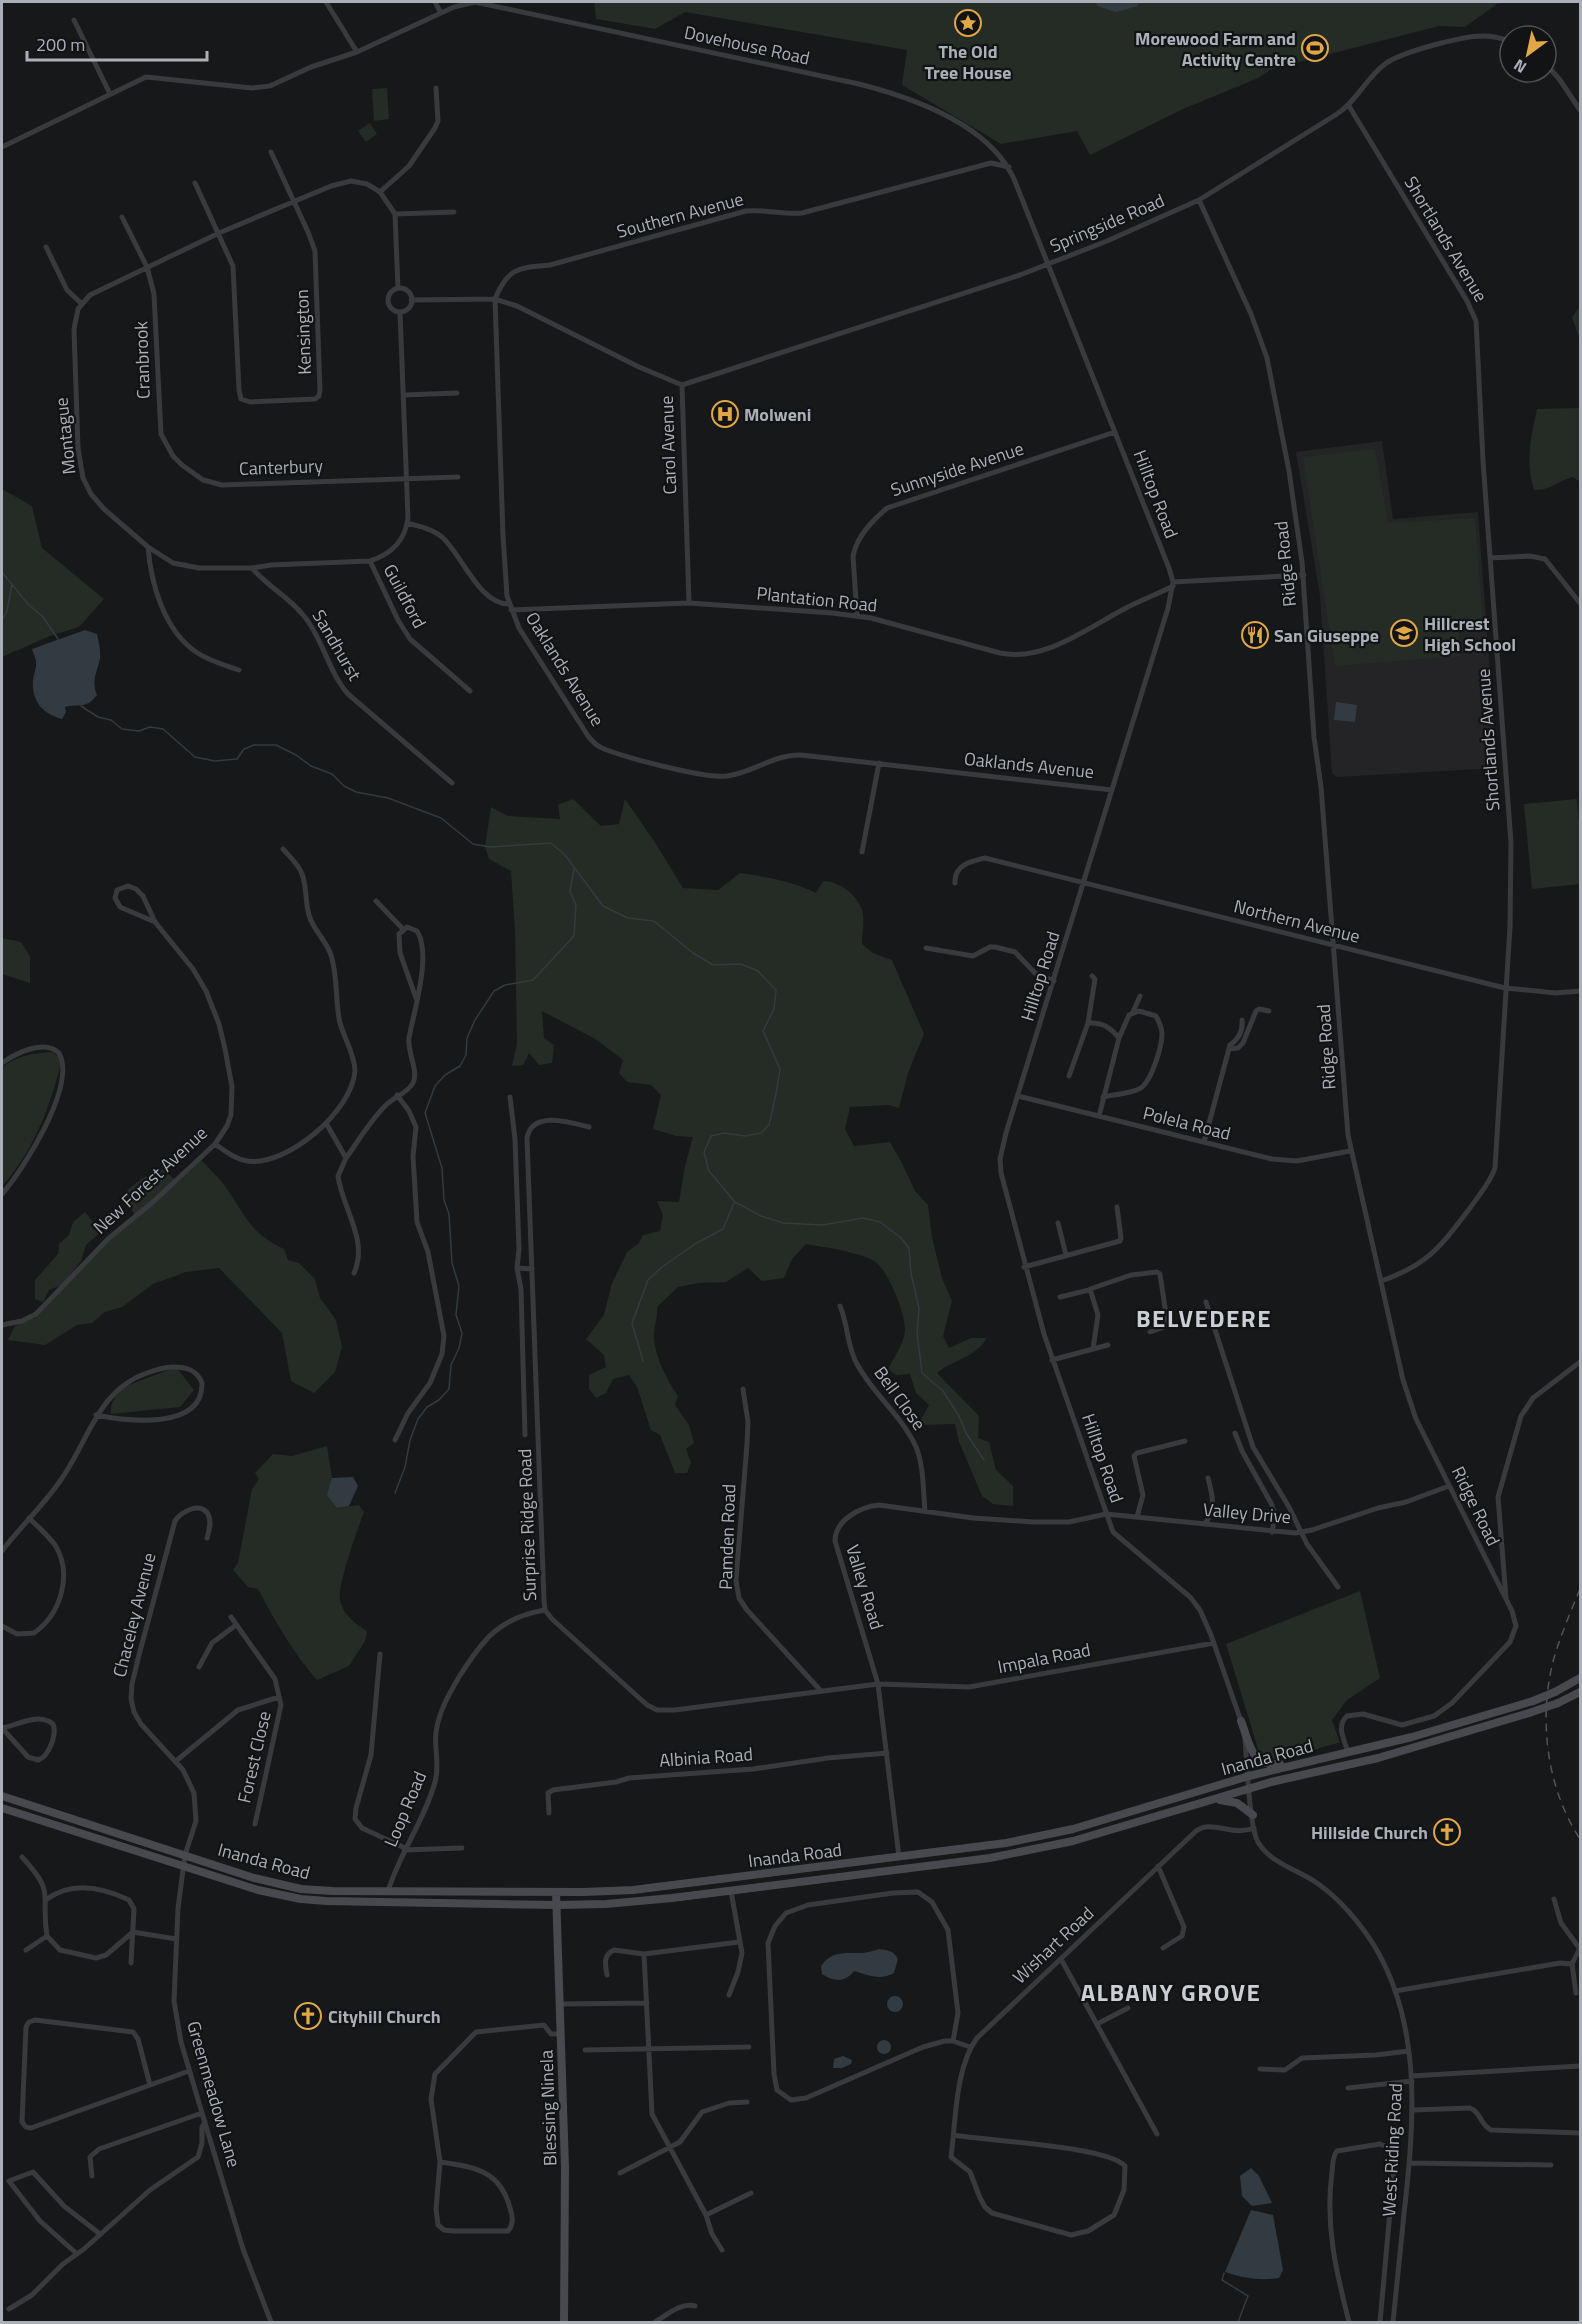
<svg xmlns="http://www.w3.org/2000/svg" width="1582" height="2324" viewBox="0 0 1582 2324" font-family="'Titillium Web',sans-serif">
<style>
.built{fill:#242426}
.green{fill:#242c25}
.water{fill:#323b41}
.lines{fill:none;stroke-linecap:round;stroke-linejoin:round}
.stream{stroke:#323b41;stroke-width:1.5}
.river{stroke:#323b41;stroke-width:10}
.street{stroke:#393a3e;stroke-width:5}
.secondary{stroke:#47494e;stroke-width:8}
.rail{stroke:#525459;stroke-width:1.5;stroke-dasharray:8 6;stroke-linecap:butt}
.secondary-bridge{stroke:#47494e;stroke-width:8}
.labels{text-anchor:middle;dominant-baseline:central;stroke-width:4.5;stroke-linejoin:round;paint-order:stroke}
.poi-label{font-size:18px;font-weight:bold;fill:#abafb8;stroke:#121314;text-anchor:start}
.street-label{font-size:18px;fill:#abafb8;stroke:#121314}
.district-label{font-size:24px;font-weight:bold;letter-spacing:1.5px;fill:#cbced4;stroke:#121314}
</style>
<rect width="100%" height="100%" fill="#171819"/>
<path class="built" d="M1382 441 1393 519 1478 512 1497 768 1337 777 1332 773 1320 596 1296 452Z"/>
<path class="green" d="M594 2H1510L1497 4 1465 27 1439 26 1272 69 1256 79 1183 109 1090 155 1077 131 1001 144 902 85 907 50 685 12 655 29 596 19Z
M387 88 389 119 374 121 372 89Z
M370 123 377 134 366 142 358 131Z
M1580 306V340L1572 317Z
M1580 408V482L1573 477C1557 481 1550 491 1534 490 1525 462 1531 436 1537 409Z
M1375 449 1388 523 1475 518 1483 625 1458 629 1460 656 1335 666 1303 457Z
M2 489 32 506 42 548 104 599 79 627 50 636 2 657Z
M573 799 601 826 619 824 625 799 656 844 683 888 718 890 740 873C767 877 792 881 816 893L823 881C840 882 856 893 862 910 865 920 862 933 862 944L873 953 892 960 924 1034 908 1073 899 1108 889 1105 850 1107 845 1129 854 1146 890 1142 902 1163 915 1191 928 1205 932 1237 942 1278 952 1301 943 1336 949 1348 971 1338H987C975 1358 954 1359 937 1373L979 1416 978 1438 989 1442 996 1470 1013 1486V1506L993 1504 982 1496 959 1442 955 1424 918 1425 929 1405 916 1393 910 1374 896 1375 888 1369C893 1359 904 1343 905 1331 906 1315 888 1269 874 1261 859 1252 824 1247 806 1244L792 1259 784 1278 762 1281 748 1268 726 1282 699 1283 678 1287 657 1307C658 1318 654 1325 654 1335 653 1353 668 1382 678 1396L675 1405 689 1425 694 1443 686 1449 691 1463 687 1473H675L660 1435 651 1430 637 1387 629 1375 613 1379 606 1393 596 1398 589 1389V1375L606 1367 604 1355 586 1339 604 1315 612 1283 627 1252 639 1243 643 1235 660 1231 663 1215 657 1201 679 1202 685 1166 693 1137 676 1136 653 1129 661 1095 651 1085 627 1082 619 1073 623 1060 597 1040 542 1011 544 1038 554 1045 552 1063 539 1065 529 1053 523 1065 512 1066 517 1044 515 931 511 871 489 859 485 847 491 807 508 816 560 819 558 805Z
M1577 799 1580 835V884L1532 889 1524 804Z
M2 938 21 942 30 956V983L2 974Z
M52 1052 62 1059C53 1096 42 1128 22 1160 15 1169 10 1179 2 1186V1067C17 1056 33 1053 52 1052Z
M201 1160C210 1170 222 1180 229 1192 247 1219 253 1235 284 1249L288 1260 299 1263 315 1279 320 1298 336 1320 342 1347 335 1372 314 1393 291 1381 282 1333 219 1268 186 1272 153 1284 122 1307 105 1312 92 1323 77 1325 45 1345 8 1340 15 1326 36 1317 108 1239 136 1219 125 1192 141 1179 162 1169 178 1182Z
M85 1212 101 1232 86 1245 81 1261 62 1285 49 1290 43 1302 35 1299V1280L58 1254 59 1244 69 1235 73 1222Z
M176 1367 194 1390 180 1407 111 1414V1406L118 1389Z
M327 1446 337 1508 359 1505 364 1512C358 1528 337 1586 340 1600 343 1615 355 1623 367 1631L365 1641 349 1666 317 1680C293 1653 275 1621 258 1589L248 1587 233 1570 238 1563 252 1489 259 1479 255 1473 273 1454 292 1456Z
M1360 1591 1380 1678 1347 1700 1332 1720 1340 1743C1316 1746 1288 1765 1263 1757L1259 1752 1226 1644Z"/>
<path class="water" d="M85 630 97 634C99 643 102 655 99 663 95 676 92 682 97 695 85 710 81 703 65 707L66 712 62 719C43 714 32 702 33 681 33 675 37 669 36 662 36 658 33 653 32 649Z
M1336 702 1357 705 1355 722 1334 720Z
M353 1477 358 1486 349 1506 337 1508 327 1495 332 1478Z
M879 1949C888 1950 894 1951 898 1959L894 1973C880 1981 868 1975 854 1971 845 1983 834 1982 822 1974L821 1966C831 1951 844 1953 860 1953 866 1953 873 1951 879 1949Z
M887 2004a8 8 0 1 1 16 0a8 8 0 1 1-16 0Z
M877 2047a7 7 0 1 1 14 0a7 7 0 1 1-14 0Z
M843 2056 852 2060 851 2064 842 2068H833L834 2059Z
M1251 2168 1259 2176 1272 2203 1252 2206 1242 2196 1240 2176Z
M1251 2210 1273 2215 1283 2270 1279 2278C1259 2281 1243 2278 1225 2272Z"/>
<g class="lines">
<path class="stream" d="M2 572 28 604 43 617 58 639
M2 620 7 611 12 584
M81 706 98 717 111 720 122 729 139 731 150 727 163 729 195 757 215 761 237 759 244 749 254 745H276L296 755 311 766 332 774 344 786 356 792 388 798 441 818 473 844 490 847 551 843 565 855 603 906 628 918 654 921 693 953 713 965 741 964 758 971 776 990 774 1009 763 1031 780 1069 776 1094 769 1125 761 1133 745 1136 724 1133 711 1136 704 1152 709 1171 735 1202 761 1216 783 1223 823 1225 863 1218 880 1222 901 1238 909 1248 911 1274 919 1308 917 1333 922 1373 943 1391 959 1416 966 1433 984 1460
M643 1361 632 1323 648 1280 662 1267 695 1244 723 1229 734 1203
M395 1493 405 1467 410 1440 418 1419 427 1407 439 1400 449 1389 451 1365 459 1348 462 1333 456 1315 459 1286 452 1263 449 1214 444 1200 442 1168 425 1113 435 1086 445 1075 460 1066 466 1055 467 1038 475 1020 494 991 505 985 533 980 574 936 576 905 570 891 574 869
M1224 2273 1222 2280 1248 2296 1238 2322"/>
<path class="river" d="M1101 2 1116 7 1134 2"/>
<path class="street" d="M326 2 357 52
M435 2 441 13
M475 2 859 84C914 98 989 124 1014 179L1169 568 1173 582 1168 608 1006 1133 1000 1159 1001 1173 1044 1334 1113 1532 1190 1597 1200 1610 1211 1635 1242 1724
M74 20 110 94
M1546 64 1560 80 1580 110
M1349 106 1467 301 1476 321 1483 461 1511 843 1510 927 1495 1168C1490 1183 1479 1195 1470 1208 1441 1246 1428 1265 1381 1281
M2 147 146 77 252 88 270 86 311 67 357 52 454 7 475 2
M1009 167 991 163 802 213C783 215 765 209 746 211L550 265C519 268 508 267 495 299L503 536 507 596 519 628 588 736C592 741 595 745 602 748 623 757 705 779 727 776 753 773 774 754 801 755L1112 790
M195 183 233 266 239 390 241 399 250 402 315 399 319 396 320 390 315 251 308 232 271 152
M380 192 409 166 435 128 438 121 436 88
M1199 200 1251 314 1267 358 1289 471 1302 562 1314 737 1321 787 1348 1135 1403 1380 1416 1419 1512 1611 1516 1626 1510 1642 1452 1703 1434 1716 1402 1725 1363 1714 1347 1716C1336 1726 1344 1739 1348 1752
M395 214 454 212
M122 217 147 267 154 294 161 434 173 456 182 465 203 480 222 485 458 477
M46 247 67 290 82 304
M398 288 395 214 380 192 367 184 351 181 331 186 219 233 90 295 78 309 74 329 78 448 83 478 91 494 104 509 148 547 173 563 199 568H252L271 565 370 561C392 554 405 541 408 518L400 312
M388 300a12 12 0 1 1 24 0a12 12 0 1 1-24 0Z
M411 300 495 299 517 306 639 367 682 385 689 603
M682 385 1020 275 1107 241 1199 200 1337 114C1357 101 1366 78 1385 64 1401 52 1462 36 1483 36 1492 36 1501 38 1510 41
M404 395 457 393
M407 523C419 526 432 529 442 537 462 555 479 604 509 604
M148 547C151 584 164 630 196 652 209 661 224 665 239 670
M1490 558 1530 556 1545 559 1580 603
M370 561 398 620 410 639 470 691
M252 568C267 586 289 597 304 616 323 639 328 671 348 694L452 783
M1173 582 1304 575
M511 610 689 603 832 613 871 618 1000 653C1045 662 1089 627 1126 608 1141 600 1158 594 1173 586
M857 615 853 556C857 536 872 521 887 508L1115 432
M862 852 879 763
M955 883C954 865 971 861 985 858L1505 988 1556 993 1580 991
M376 901 403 929
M926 948 973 956 990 947H995L1015 952 1035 973 1054 981
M1133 1012 1140 996
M1088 1023 1095 979 1092 976
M1229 1049 1238 1048 1243 1043 1256 1011 1259 1009 1269 1011
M2 1063C16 1053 44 1039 59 1053 77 1085 24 1169 2 1194
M1069 1076 1088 1023C1102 1022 1110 1027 1119 1038L1099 1116
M1018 1096 1272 1159 1297 1161 1350 1151
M510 1097 515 1139 519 1249 517 1268
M1103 1097C1114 1094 1129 1094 1139 1089 1151 1084 1162 1046 1162 1034 1162 1027 1159 1022 1156 1016L1139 1011 1129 1015 1119 1038
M326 1123 346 1158 338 1176C342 1208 369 1240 354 1273
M589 1127C570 1122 532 1110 527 1138L544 1600 545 1610 552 1619 647 1705 657 1710H675L878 1684 969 1687 1214 1643
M1204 1142 1230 1045C1239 1039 1243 1031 1242 1020
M215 1144C225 1151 235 1159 247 1161 287 1167 352 1111 355 1071 355 1055 344 1038 340 1023 335 1001 338 977 331 955 326 940 313 930 309 915 305 902 307 887 302 874 299 865 290 857 283 849
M346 1158C359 1140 370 1121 385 1106 392 1098 408 1093 413 1083 419 1071 407 1052 409 1038 414 1011 432 954 417 931L407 927 399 934 400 953 416 998
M1058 1223 1066 1255
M1024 1267 1120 1241 1121 1238 1117 1207
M1060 1297 1089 1290
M1206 1302 1253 1447 1289 1507 1307 1544 1338 1587
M840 1306C848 1324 847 1347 857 1364 873 1394 902 1416 916 1447 924 1466 923 1491 925 1511
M2 1325 22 1321 36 1314 108 1239 153 1202 215 1144 227 1126 231 1115 232 1087 225 1049 219 1024 206 991 193 969 155 922 143 896 136 889 128 886 117 890 115 898 120 907 155 922
M1093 1349 1098 1315 1090 1289 1131 1275 1157 1272 1160 1274 1167 1321 1164 1327 1150 1332
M1052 1360 1108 1345
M743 1389 748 1422 747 1444 736 1580 739 1598 747 1610 821 1691
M1235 1433 1242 1451 1272 1505 1275 1516 1272 1532
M525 1435 521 1289 517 1268 532 1269
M395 1440 408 1413 430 1383 442 1354 444 1336 428 1252 417 1222 413 1156 416 1127 409 1111 397 1095
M1137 1517 1143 1495 1134 1456 1137 1453 1185 1441
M1205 1524C1216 1507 1213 1497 1208 1478
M207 1538C209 1531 212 1521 208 1514 200 1501 181 1512 175 1521L139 1655 132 1684 131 1699 134 1712 141 1724 183 1770 194 1793 196 1821 185 1855 178 1908 174 2001 181 2042 202 2113 243 2249 271 2322
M2 1551C20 1527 43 1506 60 1481 88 1443 97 1390 147 1373 155 1370 164 1367 173 1367 187 1367 197 1370 202 1383 203 1431 126 1421 96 1415
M1506 1598 1498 1497 1521 1416 1533 1398 1580 1362
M231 1617 275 1679 281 1705 255 1824
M2 1626 17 1634 34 1633C61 1614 73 1574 55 1545 48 1535 38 1527 29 1518
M380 1654 371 1755 356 1808 355 1819 362 1828 405 1848
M199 1667 212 1643 236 1625
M2 1728C18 1725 38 1712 53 1724 57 1734 49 1757 38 1760L28 1757 2 1728
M1245 1739C1247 1761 1249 1826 1258 1842 1270 1863 1298 1870 1317 1883 1340 1899 1361 1924 1375 1947 1423 2028 1414 2124 1404 2214 1400 2250 1397 2286 1393 2322
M176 1761 238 1710 279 1697
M549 1813 548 1793 553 1790 616 1782 629 1778 753 1769 828 1758 887 1753
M404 1850 462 1848
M22 1857C57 1895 40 1893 47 1936L60 1950 96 1958 106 1955 133 1932 176 1939
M899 1857 878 1684 835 1541C835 1520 860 1507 879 1505L973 1518 1033 1522H1069L1106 1514 1295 1533 1312 1530 1378 1508 1406 1502 1449 1486
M1158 1866 1184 1927 1182 1936 1163 1948
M388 1891C400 1853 425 1819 435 1782 440 1765 434 1749 436 1732 439 1711 449 1694 459 1677 483 1639 499 1618 545 1610
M47 1899C72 1881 102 1887 129 1900L134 1909 131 1963
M1554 1899 1561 1923 1580 1949
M26 1950 47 1936
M644 1954 652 2114 706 2215 712 2234 722 2250
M1061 1959 1157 2134
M607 1975C605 1964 603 1955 614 1950L644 1954 739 1942
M1395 1991 1560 1963 1572 1964
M1576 1993 1572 1964 1580 1948
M729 1995 738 1972 742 1953 731 1891
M559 2004 647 2003
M1097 2024 1128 2008
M953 2041 958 2013 948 1930 932 1902 918 1892 893 1893 808 1905 786 1913 775 1926 768 1943 774 2074 777 2090 791 2100 806 2098 923 2047 945 2041H953L970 2047
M585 2050 749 2047
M1260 2069 1285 2070 1302 2058 1376 2055 1409 2051
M1411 2076 1580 2066
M150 2085 138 2039 133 2032 35 2020 29 2022 26 2027 22 2122 26 2127 31 2128 189 2071
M1348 2088 1412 2081
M1413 2110 1470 2108C1481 2112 1480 2125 1491 2130L1580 2133
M954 2135C986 2141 1107 2146 1125 2166L1124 2190 1114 2215 1088 2231 1071 2235 992 2213 985 2207 980 2198 970 2172 951 2157C956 2120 955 2068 977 2038L1196 1831C1212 1819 1231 1837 1254 1828
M440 2162C474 2167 500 2170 510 2208 513 2216 514 2224 508 2231H453L444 2230 438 2225 436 2209 440 2162 431 2099 435 2074 476 2032 544 2025 551 2034H560
M1409 2163 1551 2165
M620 2173 680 2142 702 2112 729 2103 747 2102
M92 2176 90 2157 99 2149 202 2113
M706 2215 751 2193
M76 2253 40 2221 9 2181 33 2172 64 2206 100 2234
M9 2309 32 2295 63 2264 84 2249 150 2190 198 2157 202 2143V2127L205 2122
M655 2322C667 2315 681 2302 695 2306
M1349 2322C1336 2271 1325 2226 1332 2172 1333 2165 1332 2157 1337 2151L1380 2144 1392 2149 1395 2156 1380 2322"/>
<path class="secondary" d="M1555 1692 1580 1678
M1558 1703 1580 1692
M1241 1721C1250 1744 1250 1766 1280 1764
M2 1796 254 1878 301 1889 332 1891 584 1892 633 1890 1006 1843 1073 1829 1249 1776 1412 1737 1533 1701
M1220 1800 1237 1803 1253 1815
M2 1808 258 1890 301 1899 326 1901 556 1905 606 1904 672 1898 990 1858 1073 1841 1271 1782 1378 1758 1529 1713
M556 1892 565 2167 564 2322"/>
<path class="rail" d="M1580 1589C1571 1611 1561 1634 1554 1658 1538 1717 1546 1787 1580 1839"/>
<path class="secondary-bridge" d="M1533 1701 1555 1692
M1529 1713 1558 1703"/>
</g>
<defs>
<symbol id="sight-ring" viewBox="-11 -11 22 22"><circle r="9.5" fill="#121314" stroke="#e1a747" stroke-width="1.5"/><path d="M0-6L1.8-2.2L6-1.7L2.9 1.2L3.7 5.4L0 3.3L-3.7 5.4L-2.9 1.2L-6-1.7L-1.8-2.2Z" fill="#e1a747"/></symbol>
<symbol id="stadium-ring" viewBox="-11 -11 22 22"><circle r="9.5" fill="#121314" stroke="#e1a747" stroke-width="1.5"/><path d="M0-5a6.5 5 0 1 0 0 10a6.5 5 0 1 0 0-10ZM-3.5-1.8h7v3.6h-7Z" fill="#e1a747"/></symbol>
<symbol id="hospital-ring" viewBox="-11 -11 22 22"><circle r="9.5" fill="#121314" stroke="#e1a747" stroke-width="1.5"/><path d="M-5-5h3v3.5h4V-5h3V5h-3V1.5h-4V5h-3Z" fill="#e1a747"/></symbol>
<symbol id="school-ring" viewBox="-11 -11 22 22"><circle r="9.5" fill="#121314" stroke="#e1a747" stroke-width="1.5"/><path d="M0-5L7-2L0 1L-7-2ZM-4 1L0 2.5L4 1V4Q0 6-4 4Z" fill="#e1a747"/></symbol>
<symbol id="restaurant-ring" viewBox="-11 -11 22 22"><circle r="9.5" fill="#121314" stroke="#e1a747" stroke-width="1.5"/><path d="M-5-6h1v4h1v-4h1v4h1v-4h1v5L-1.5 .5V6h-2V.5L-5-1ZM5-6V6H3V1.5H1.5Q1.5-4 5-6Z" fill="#e1a747"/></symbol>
<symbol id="church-ring" viewBox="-11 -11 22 22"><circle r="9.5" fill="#121314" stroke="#e1a747" stroke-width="1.5"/><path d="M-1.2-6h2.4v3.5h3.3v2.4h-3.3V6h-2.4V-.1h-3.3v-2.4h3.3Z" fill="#e1a747"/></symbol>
</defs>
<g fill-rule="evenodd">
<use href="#sight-ring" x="953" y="8" width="30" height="30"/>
<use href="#stadium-ring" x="1300" y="33" width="30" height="30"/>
<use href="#hospital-ring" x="710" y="399" width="30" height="30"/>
<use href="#school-ring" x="1389" y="618" width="30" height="30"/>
<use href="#restaurant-ring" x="1240" y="620" width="30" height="30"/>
<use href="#church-ring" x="1432" y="1817" width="30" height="30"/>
<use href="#church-ring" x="293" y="2001" width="30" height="30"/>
</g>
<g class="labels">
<g class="poi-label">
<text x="1296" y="38" text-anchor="end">Morewood Farm and<tspan x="1296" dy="21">Activity Centre</tspan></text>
<text x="968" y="51" text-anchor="middle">The Old<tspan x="968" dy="21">Tree House</tspan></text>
<text x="744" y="414">Molweni</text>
<text x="1424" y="623">Hillcrest<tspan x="1424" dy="21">High School</tspan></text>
<text x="1274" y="635">San Giuseppe</text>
<text x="1428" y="1832" text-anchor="end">Hillside Church</text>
<text x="328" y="2016">Cityhill Church</text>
</g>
<g class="street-label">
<text transform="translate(747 45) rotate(12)">Dovehouse Road</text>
<text transform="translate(680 215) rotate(-15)">Southern Avenue</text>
<text transform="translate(1107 223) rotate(-23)">Springside Road</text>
<text transform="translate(1446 239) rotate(59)">Shortlands Avenue</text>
<text transform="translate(303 332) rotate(-92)">Kensington</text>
<text transform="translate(142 360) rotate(-92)">Cranbrook</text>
<text transform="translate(65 436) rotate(-96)">Montague</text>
<text transform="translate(668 445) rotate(-92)">Carol Avenue</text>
<text transform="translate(281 467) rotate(-2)">Canterbury</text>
<text transform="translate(957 469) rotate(-18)">Sunnyside Avenue</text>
<text transform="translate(1156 494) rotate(69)">Hilltop Road</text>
<text transform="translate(1285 564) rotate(-96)">Ridge Road</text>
<text transform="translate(405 596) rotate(62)">Guildford</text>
<text transform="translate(817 599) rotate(6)">Plantation Road</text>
<text transform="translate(337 645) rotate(60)">Sandhurst</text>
<text transform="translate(565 669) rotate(58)">Oaklands Avenue</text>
<text transform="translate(1488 740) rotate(-94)">Shortlands Avenue</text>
<text transform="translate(1029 765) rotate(6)">Oaklands Avenue</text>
<text transform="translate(1297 921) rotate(14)">Northern Avenue</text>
<text transform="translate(1040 976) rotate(-73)">Hilltop Road</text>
<text transform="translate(1326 1047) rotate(-94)">Ridge Road</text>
<text transform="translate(1187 1123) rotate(14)">Polela Road</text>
<text transform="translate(150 1180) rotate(-43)">New Forest Avenue</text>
<text transform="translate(900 1398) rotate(54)">Bell Close</text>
<text transform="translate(1103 1458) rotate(71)">Hilltop Road</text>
<text transform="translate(1476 1506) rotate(64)">Ridge Road</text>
<text transform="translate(1247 1513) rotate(5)">Valley Drive</text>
<text transform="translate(527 1525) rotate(-92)">Surprise Ridge Road</text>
<text transform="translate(727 1537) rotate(-88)">Pamden Road</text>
<text transform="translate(865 1587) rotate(73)">Valley Road</text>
<text transform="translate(134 1615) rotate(-76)">Chaceley Avenue</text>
<text transform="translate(1044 1658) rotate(-11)">Impala Road</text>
<text transform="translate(254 1757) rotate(-77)">Forest Close</text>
<text transform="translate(706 1757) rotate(-4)">Albinia Road</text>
<text transform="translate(1267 1757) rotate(-15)">Inanda Road</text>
<text transform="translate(405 1809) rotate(-67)">Loop Road</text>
<text transform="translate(795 1855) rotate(-7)">Inanda Road</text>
<text transform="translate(264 1861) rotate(15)">Inanda Road</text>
<text transform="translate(1053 1945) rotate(-43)">Wishart Road</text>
<text transform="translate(214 2094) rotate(74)">Greenmeadow Lane</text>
<text transform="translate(548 2108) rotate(-92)">Blessing Ninela</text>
<text transform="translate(1392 2150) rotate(-87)">West Riding Road</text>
</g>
<g class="district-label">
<text x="1204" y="1318">BELVEDERE</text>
<text x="1171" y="1992">ALBANY GROVE</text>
</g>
</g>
<rect width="1582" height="2324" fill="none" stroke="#abafb8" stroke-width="6"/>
<g transform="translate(1528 54) rotate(213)"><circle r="28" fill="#121314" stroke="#4f5156" stroke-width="1.5"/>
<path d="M0-4.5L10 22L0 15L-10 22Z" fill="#e1a747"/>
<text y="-9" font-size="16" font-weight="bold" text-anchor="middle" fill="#abafb8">N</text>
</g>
<path d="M27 51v9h180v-9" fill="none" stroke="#abafb8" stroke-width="3"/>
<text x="36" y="51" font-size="18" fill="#abafb8" stroke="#121314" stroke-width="4.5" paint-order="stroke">200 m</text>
</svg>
